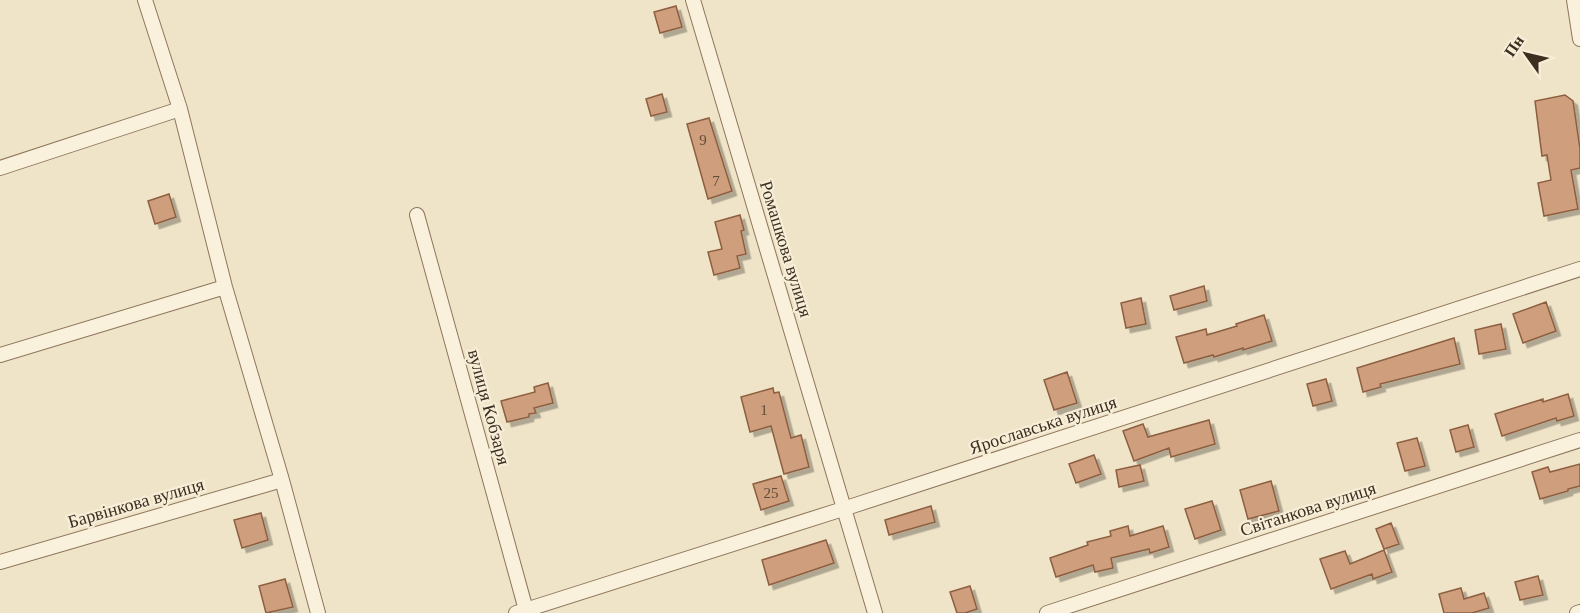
<svg xmlns="http://www.w3.org/2000/svg" width="1580" height="613" viewBox="0 0 1580 613" font-family="Georgia,serif">
<style>
.building{fill:#cf9f7d;stroke:#8d5f41;stroke-width:1.5;filter:url(#shadow)}
.lines{fill:none;stroke-linecap:round;stroke-linejoin:round}
.minor-casing{stroke:#8d765c;stroke-width:16}
.minor{stroke:#faf1dc;stroke-width:14}
.labels{text-anchor:middle;dominant-baseline:central;stroke-width:4.5;stroke-linejoin:round;paint-order:stroke}
.number-label{font-size:15px;fill:#624a37}
.street-label{font-size:18px;fill:#3d2e20;stroke:#f7eed8}
</style>
<defs>
<filter id="shadow"><feDropShadow dx="4.5" dy="4.5" stdDeviation="0" flood-color="#0004"/></filter>
</defs>
<rect width="100%" height="100%" fill="#f0e4c8"/>
<path class="building" d="M676 6 682 27 660 33 654 12Z
M662 94 667 112 651 116 646 99Z
M1565 95 1573 101 1580 149V168L1571 170 1578 209 1544 216 1538 183 1551 180 1547 155 1542 156 1535 101Z
M709 118 732 191 708 199 687 124Z
M169 194 176 217 155 224 148 201Z
M740 215 744 230 741 231 746 254 737 256 740 268 714 275 708 252 722 249 715 222Z
M1204 286 1207 301 1174 310 1170 296Z
M1141 298 1146 324 1126 328 1121 303Z
M1546 302 1556 331 1523 343 1513 314Z
M1264 315 1272 341 1243 350V348L1214 357 1213 355 1184 363 1176 337 1206 329 1207 335 1237 326 1236 324Z
M1501 324 1506 349 1479 354 1475 330Z
M1454 338 1460 364 1380 384 1381 387 1363 392 1357 368Z
M1067 372 1077 403 1054 410 1044 380Z
M1326 379 1332 401 1313 406 1307 384Z
M548 383 553 403 534 408 536 413 529 414V417L507 422 501 401 535 392 534 387Z
M773 388 774 393 779 392 791 438 801 435 809 467 784 474 771 426 750 432 741 397Z
M1568 394 1574 416 1557 421 1556 418 1502 436 1495 414 1543 399V402Z
M1209 420 1215 444 1171 457 1169 448 1134 461 1123 431 1143 424 1148 437Z
M1468 425 1474 447 1456 452 1450 430Z
M1417 438 1425 466 1405 471 1397 443Z
M1094 455 1101 474 1076 483 1069 464Z
M1580 464V486L1568 489V491L1540 499 1532 472 1548 467 1550 472Z
M1140 465 1144 481 1119 487 1116 470Z
M781 476 789 501 761 510 753 484Z
M1271 481 1279 511 1248 519 1240 490Z
M1212 501 1221 530 1195 539 1185 509Z
M931 506 935 522 889 535 885 520Z
M261 513 268 540 242 548 234 520Z
M1391 523 1399 544 1384 549 1376 529Z
M1128 526 1130 536 1163 526 1169 547 1150 553 1149 549 1111 558 1113 568 1095 572 1093 565 1056 577 1050 558 1088 545 1087 542 1111 536 1110 531Z
M826 540 834 563 769 585 762 560Z
M1384 550 1392 572 1373 579 1372 574 1331 589 1320 559 1345 551 1350 564Z
M1538 576 1543 595 1520 600 1515 582Z
M285 579 293 607 266 613 259 586Z
M970 586 977 609 965 613H957L950 592Z
M1461 588 1464 599 1484 593 1489 608 1472 613H1444L1439 594Z"/>
<g class="lines">
<defs>
<path id="minor" d="M145 0 180 109 225 287 282 480 318 613
M693 0 875 613
M1574 0 1580 39
M0 168 180 109
M417 215 526 610
M0 355 225 287
M0 562 282 480
M516 613 843 509 1580 269
M1047 613 1580 440
M1577 613 1580 612"/>
</defs>
<use href="#minor" class="minor-casing"/>
<use href="#minor" class="minor"/>
</g>
<g class="labels">
<g class="number-label">
<text x="703" y="140">9</text>
<text x="716" y="181">7</text>
<text x="764" y="410">1</text>
<text x="771" y="493">25</text>
</g>
<g class="street-label">
<text transform="translate(786 249) rotate(73)">Ромашкова вулиця</text>
<text transform="translate(489 407) rotate(75)">вулиця Кобзаря</text>
<text transform="translate(1043 425) rotate(-18)">Ярославська вулиця</text>
<text transform="translate(136 503) rotate(-16)">Барвінкова вулиця</text>
<text transform="translate(1308 509) rotate(-18)">Світанкова вулиця</text>
</g>
</g>
<g transform="translate(1526 54) rotate(304)" stroke="#f7eed8" stroke-width="4.5" paint-order="stroke">
<path d="M0-4.5L10 22L0 15L-10 22Z" fill="#3d2e20"/>
<text y="-9" font-size="16" font-weight="bold" text-anchor="middle" fill="#3d2e20">Пн</text>
</g>
</svg>
